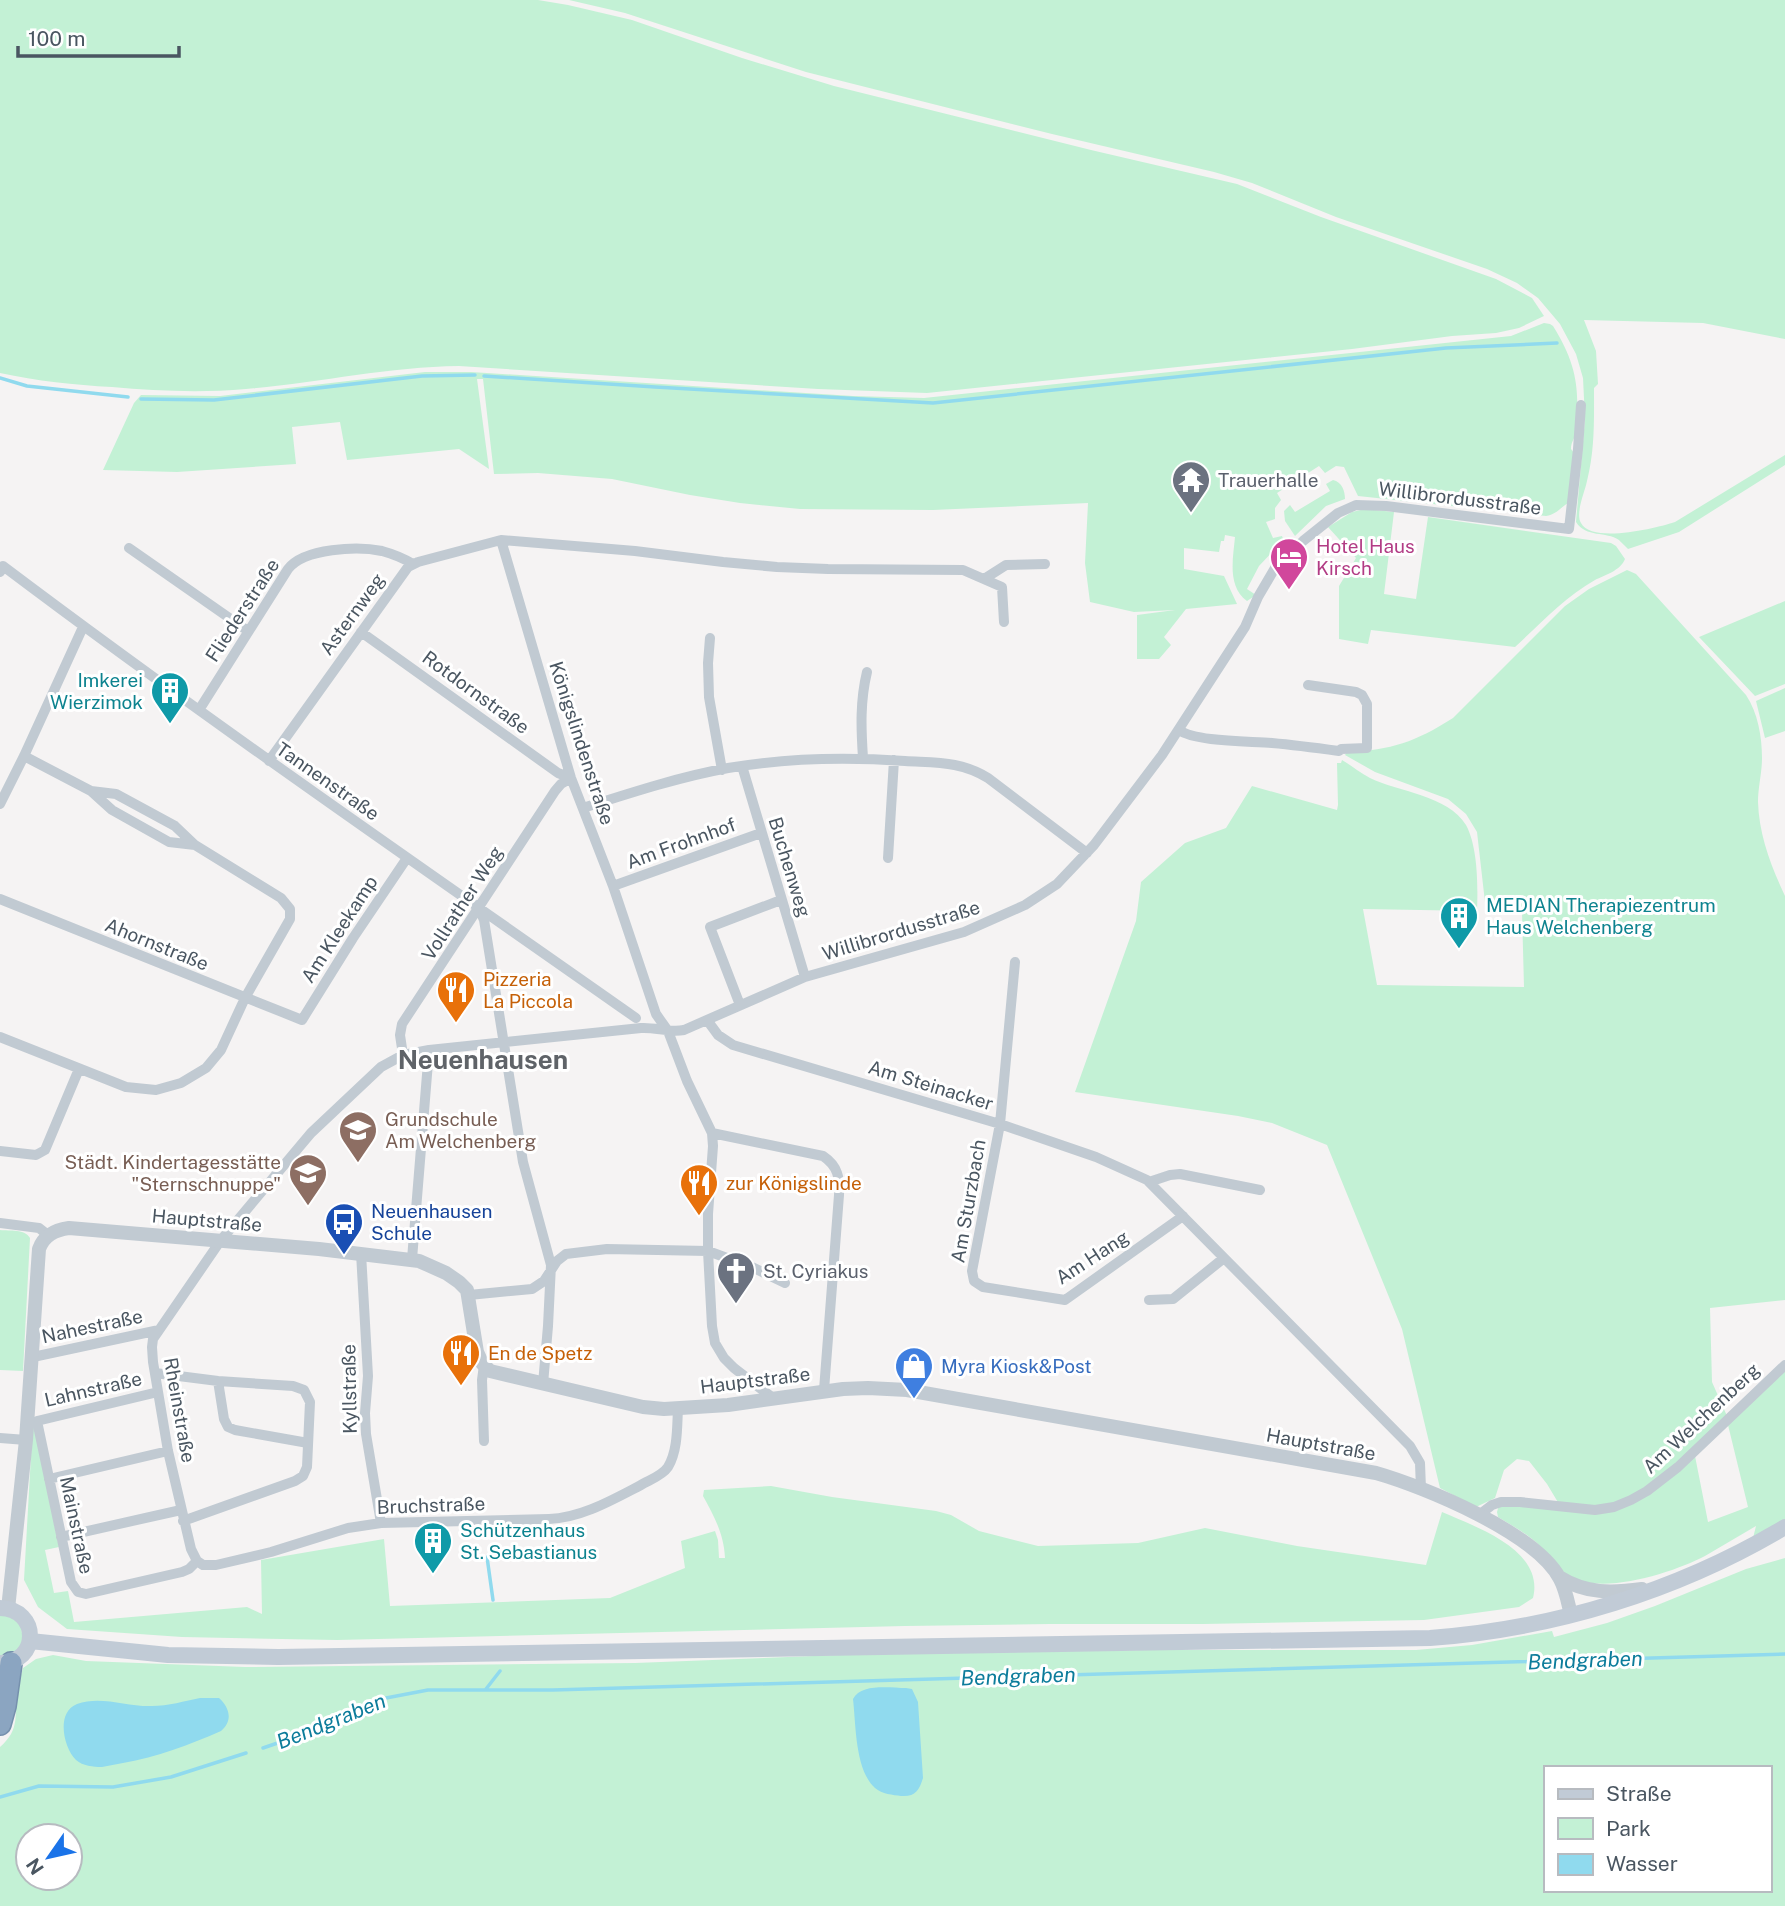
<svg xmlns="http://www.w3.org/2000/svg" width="1785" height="1906" viewBox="0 0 1785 1906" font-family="'Public Sans',sans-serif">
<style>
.green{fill:#c3f1d5;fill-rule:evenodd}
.water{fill:#90daee}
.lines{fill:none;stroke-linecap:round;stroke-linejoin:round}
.stream{stroke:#90daee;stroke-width:3.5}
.motorway-casing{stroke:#7690ad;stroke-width:24}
.minor{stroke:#c1cad2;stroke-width:10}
.tertiary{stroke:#c1cad2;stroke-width:14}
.secondary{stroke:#c1cbd6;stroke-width:16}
.motorway{stroke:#8ba5c1;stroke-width:21}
.labels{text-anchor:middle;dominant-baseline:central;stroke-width:6;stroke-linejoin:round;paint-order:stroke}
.worship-label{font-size:19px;fill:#5b616d;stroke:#fff;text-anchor:start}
.street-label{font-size:19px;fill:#4a5661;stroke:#fff}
.hotel-label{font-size:19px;fill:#b23c85;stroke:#fff;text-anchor:start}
.culture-label{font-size:19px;fill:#0d838f;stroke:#fff;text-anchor:start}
.food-label{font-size:19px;fill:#c56008;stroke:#fff;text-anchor:start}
.education-label{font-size:19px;fill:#785e54;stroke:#fff;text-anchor:start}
.transit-label{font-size:19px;fill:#164399;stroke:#fff;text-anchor:start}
.shop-label{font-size:19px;fill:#366cbe;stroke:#fff;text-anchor:start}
.water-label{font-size:21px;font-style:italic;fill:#0c7c9b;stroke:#fff}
.district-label{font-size:26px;font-weight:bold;fill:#5f6368;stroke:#fff}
</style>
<rect width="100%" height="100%" fill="#f5f3f3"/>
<path class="green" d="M0 0H538L568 5 632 20 742 58 834 86 1091 150 1237 184 1321 217 1496 279 1532 298 1544 316 1519 328 1496 333 1452 336 1352 349 927 393 818 389 459 366C387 367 317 383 246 389 201 393 156 391 112 387 74 385 37 381 0 373Z
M569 0H1785V339L1703 323 1584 320 1596 351 1598 384 1594 388C1594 419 1595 450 1587 481 1585 491 1575 514 1581 523 1592 544 1657 528 1675 522L1785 455V465L1679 532 1628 549C1626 547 1621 542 1619 540 1606 531 1586 538 1576 522L1585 419 1583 378 1576 354 1560 324 1538 298 1517 283 1487 269 1336 217 1252 183 1214 172 1052 134 806 72 625 13Z
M1544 323 1550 324 1553 326C1576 363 1580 387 1576 430 1575 440 1571 441 1571 449L1574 453 1568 503C1560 508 1557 514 1546 516L1358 496 1344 467 1336 466 1325 473 1319 466 1277 493 1281 500 1275 508V519L1266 522 1273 538 1282 536 1286 547 1281 555 1274 550 1259 566 1247 589 1256 595 1247 601C1227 586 1233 559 1235 537L1225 535 1224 541H1221L1219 552 1184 548V569L1224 576 1237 604 1186 609 1164 637 1171 645 1159 659H1137V615L1175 610 1134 612 1090 602 1085 563 1088 503 933 510 800 509 740 503 690 495 612 479 538 473 494 474 483 379H477L489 469 459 449 347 460 340 422 292 427 296 464 177 472 103 470 134 403 141 395 220 396 425 372H471L853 396 924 398 1511 336Z
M1333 480C1342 482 1345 491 1345 499L1326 506 1295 536 1285 521 1284 511 1290 505 1295 512 1330 491 1326 484Z
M1365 509 1394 512 1384 594 1416 599 1428 517 1611 543 1616 546 1625 559C1620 571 1605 575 1595 580 1565 597 1540 624 1515 647L1371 630 1368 644 1339 639V586L1356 558 1328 527 1352 512Z
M1627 570 1636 574 1746 695C1758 713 1762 737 1762 758 1762 773 1758 787 1758 802 1759 835 1771 866 1785 896V1300L1710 1308 1712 1382 1727 1416C1695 1445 1647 1500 1602 1505 1588 1507 1573 1505 1559 1504L1547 1484 1529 1461 1517 1459 1504 1470 1495 1498 1476 1507 1440 1488 1402 1329 1327 1145 1272 1123 1238 1116 1075 1092 1136 921 1141 882 1185 843 1226 828 1252 786 1337 810 1338 805 1337 763H1341L1342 760C1351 765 1360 773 1370 778 1398 792 1448 795 1466 825 1478 847 1478 887 1477 911L1363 909 1377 985 1524 987 1522 912 1486 911 1477 832 1466 814 1448 799 1375 772 1345 755 1347 752C1392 750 1415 742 1453 718L1565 606 1589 589Z
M1785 601V684L1755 696 1699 637Z
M1785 688V731L1765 738 1756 701Z
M0 1230C10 1231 25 1229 30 1238L23 1371 0 1370Z
M1785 1368V1519L1753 1538 1756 1526C1739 1536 1722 1546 1705 1556 1672 1573 1595 1599 1562 1572 1553 1564 1546 1552 1538 1544 1526 1533 1511 1525 1498 1517L1497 1512 1499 1505 1611 1510 1695 1456 1708 1522 1748 1507 1728 1425Z
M33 1420 59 1547 45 1550 54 1593 68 1591 74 1622 247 1607 262 1614 261 1560 384 1539 390 1606 610 1598 685 1568 681 1541 715 1531 718 1540 719 1558H725C724 1534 714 1516 703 1496L704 1490 771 1486 832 1497 936 1511 951 1515 979 1531 1038 1546 1138 1543 1205 1528 1297 1546 1426 1565 1442 1512C1476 1527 1545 1550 1533 1598L1519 1607 1424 1620 1203 1624H1050L905 1626 337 1640 182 1637 67 1629 38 1607 24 1580Z
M1785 1558V1906H0V1747C21 1729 14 1714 17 1690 18 1683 21 1675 23 1668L36 1659 53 1655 86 1661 245 1667 635 1663 891 1653 1148 1650H1416L1472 1645 1552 1631 1554 1637 1607 1623 1655 1606 1746 1569ZM1545 1768H1769V1890H1545ZM28 1836H70V1878H28Z
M0 1614H7L21 1625 23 1642 16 1652 0 1656Z"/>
<path class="water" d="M906 1688 912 1689 918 1702 923 1778C919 1791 915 1797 901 1796 893 1795 882 1794 875 1788 855 1770 856 1725 853 1699 861 1683 890 1688 906 1688Z
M200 1698H219C230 1708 233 1721 221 1731 189 1745 157 1757 123 1763 116 1764 109 1766 102 1767 93 1767 83 1766 76 1760 63 1747 56 1712 77 1704 101 1695 127 1707 152 1706 168 1706 185 1701 200 1698Z"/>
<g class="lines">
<path class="stream" d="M484 376 655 387 933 403 1446 348 1557 343
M0 378 27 386 128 397
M141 399 214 400 422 376 475 375
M487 1557 493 1600
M486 1689 500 1671
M263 1748 333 1724 386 1698 428 1690H553L1785 1654
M0 1797 39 1786 113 1787 171 1777 246 1753"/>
<defs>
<path id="motorway" d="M0 1724 5 1706 11 1663"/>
</defs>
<use href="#motorway" class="motorway-casing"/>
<path class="minor" d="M501 540 571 778 613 886 656 1014 668 1031 687 1081 712 1133 713 1146 708 1214V1251L712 1326 715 1343 724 1358 734 1368 773 1398
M129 548 248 631
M0 572 3 566C210 722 424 869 636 1018
M984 579 1006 565 1045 564
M361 632 558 773 571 778
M710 638 708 663 709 697 722 770
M199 710 288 569C304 548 358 546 382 551 393 554 403 558 413 564
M1179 730C1196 742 1249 741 1272 743 1294 745 1317 748 1339 751L1341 749 1367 748V704L1362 695 1356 692 1308 685
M24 756 91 791 112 810 169 842 195 845
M863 758C861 728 860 701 867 672
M269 761 408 567 418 562 501 540 635 551 723 562 777 567 828 569 963 570 1002 587 1004 622
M742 766 805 977
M0 804 24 756 83 627
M583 808C630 793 679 777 728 768 786 758 847 757 905 761 936 763 961 761 988 778L1087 853
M888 858 894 760
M613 886 761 833
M0 899 302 1020 353 938 407 858
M479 908 484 920 523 1162 551 1265 548 1326 543 1384
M1015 962 1000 1124 972 1271 974 1281 983 1287 1065 1300 1183 1216
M740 1005 710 927 781 900
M707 1020 718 1035 733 1045 1000 1124 1096 1157 1147 1180 1410 1446 1420 1463 1421 1489
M0 1037 126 1087 156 1090 181 1083 206 1068 221 1050 245 998 290 919V909L281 898 195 845 175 826 116 794 91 791
M403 1055 400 1035 402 1024 555 791 561 784 571 778
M712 1133 823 1156C838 1166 840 1178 839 1195L824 1390
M0 1151 36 1155 45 1150 79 1069
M1149 1182 1170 1175 1180 1174 1260 1190
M0 1223 39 1228 48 1235
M361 1253 368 1376 365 1413 366 1434 381 1523
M412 1259 429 1050
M469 1295 532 1289 544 1281 557 1261 566 1254 607 1249 708 1251 754 1268 785 1283
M1149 1300 1173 1299 1224 1258
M33 1357 159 1330
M484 1365 482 1380 484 1441
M155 1373 218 1381 293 1386 304 1390 310 1402 307 1467 303 1476 295 1481 183 1521
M218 1381 224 1419 228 1427 235 1430 308 1443
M158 1392 37 1421 71 1582 78 1592 86 1594 182 1572 189 1569 197 1561
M0 1438 26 1440
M49 1479 168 1451
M1479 1515 1492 1505 1501 1502H1520L1595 1510 1614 1507 1631 1500 1647 1491 1678 1467 1785 1365
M61 1537 181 1510
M197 1561 191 1549 168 1451 153 1362 152 1347 153 1339 221 1240 311 1133 381 1067 403 1055 429 1050 641 1028C656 1027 669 1033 684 1030L805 977 964 932 1025 905 1057 884 1094 845 1162 755 1245 627 1258 597 1275 568 1303 541 1338 513 1356 505 1386 506 1569 529 1578 449 1581 405
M197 1561 203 1565H216L271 1552 348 1528 381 1523 549 1519C581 1518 612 1500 641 1485 649 1480 662 1476 668 1467 678 1450 677 1427 678 1408"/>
<path class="tertiary" d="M1559 1577C1586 1594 1612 1593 1642 1589
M8 1609 26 1440 39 1249C44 1235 55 1230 69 1228L319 1249 419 1261 446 1273 459 1282 467 1290 477 1352 482 1363 490 1371 643 1407 664 1409 728 1405 843 1389 868 1388 907 1390 1376 1473C1425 1487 1536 1533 1560 1579 1566 1590 1568 1603 1571 1615"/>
<path class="secondary" d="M0 1608C40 1609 40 1663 0 1663
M30 1641 168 1655 278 1657 1430 1638C1554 1629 1678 1591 1785 1527"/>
<use href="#motorway" class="motorway"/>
</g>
<defs>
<symbol id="temple-pin" viewBox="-11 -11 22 30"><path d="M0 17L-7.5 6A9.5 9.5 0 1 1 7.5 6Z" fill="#6b7280" stroke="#fff"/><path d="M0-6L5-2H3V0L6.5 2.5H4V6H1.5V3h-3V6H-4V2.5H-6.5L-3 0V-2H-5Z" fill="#fff"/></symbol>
<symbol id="hotel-pin" viewBox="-11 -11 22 30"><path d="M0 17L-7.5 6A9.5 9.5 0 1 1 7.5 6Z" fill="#d1479c" stroke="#fff"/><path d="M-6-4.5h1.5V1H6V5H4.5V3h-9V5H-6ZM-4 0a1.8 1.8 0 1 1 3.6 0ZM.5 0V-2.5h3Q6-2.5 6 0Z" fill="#fff"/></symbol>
<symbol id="building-pin" viewBox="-11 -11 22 30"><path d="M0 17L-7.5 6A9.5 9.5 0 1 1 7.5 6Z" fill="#0f9aa8" stroke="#fff"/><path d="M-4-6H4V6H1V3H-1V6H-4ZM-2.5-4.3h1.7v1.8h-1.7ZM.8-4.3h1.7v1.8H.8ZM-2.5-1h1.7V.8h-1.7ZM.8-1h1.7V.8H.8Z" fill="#fff"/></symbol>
<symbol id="restaurant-pin" viewBox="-11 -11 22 30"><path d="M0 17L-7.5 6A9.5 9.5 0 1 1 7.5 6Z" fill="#e8710a" stroke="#fff"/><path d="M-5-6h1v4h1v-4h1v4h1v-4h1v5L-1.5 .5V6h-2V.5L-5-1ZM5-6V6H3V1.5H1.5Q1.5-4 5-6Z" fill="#fff"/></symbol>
<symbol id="school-pin" viewBox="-11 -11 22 30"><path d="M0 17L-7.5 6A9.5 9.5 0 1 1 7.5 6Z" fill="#8d6e63" stroke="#fff"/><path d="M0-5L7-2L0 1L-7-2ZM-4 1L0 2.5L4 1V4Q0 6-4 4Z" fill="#fff"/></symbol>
<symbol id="bus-pin" viewBox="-11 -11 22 30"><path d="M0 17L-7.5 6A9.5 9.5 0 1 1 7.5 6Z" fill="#1a4fb4" stroke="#fff"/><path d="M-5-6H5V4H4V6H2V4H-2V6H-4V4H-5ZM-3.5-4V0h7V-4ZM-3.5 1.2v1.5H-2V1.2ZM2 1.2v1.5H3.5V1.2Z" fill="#fff"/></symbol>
<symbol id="church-pin" viewBox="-11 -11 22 30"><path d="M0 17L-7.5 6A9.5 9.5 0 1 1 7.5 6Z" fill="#6b7280" stroke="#fff"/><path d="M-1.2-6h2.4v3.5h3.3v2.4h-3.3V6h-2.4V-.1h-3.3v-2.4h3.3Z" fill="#fff"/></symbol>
<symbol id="shop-pin" viewBox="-11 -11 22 30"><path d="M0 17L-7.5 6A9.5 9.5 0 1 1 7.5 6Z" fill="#3f7fe0" stroke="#fff"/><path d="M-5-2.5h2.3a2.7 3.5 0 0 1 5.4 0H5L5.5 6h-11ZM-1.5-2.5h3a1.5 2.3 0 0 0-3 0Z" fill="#fff"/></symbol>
</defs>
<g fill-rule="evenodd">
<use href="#temple-pin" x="1169" y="458" width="44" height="60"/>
<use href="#hotel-pin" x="1267" y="535" width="44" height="60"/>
<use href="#building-pin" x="148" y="669" width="44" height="60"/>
<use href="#building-pin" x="1437" y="894" width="44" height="60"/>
<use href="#restaurant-pin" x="434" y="968" width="44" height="60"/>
<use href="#school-pin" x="336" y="1108" width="44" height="60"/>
<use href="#school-pin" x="286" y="1151" width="44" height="60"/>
<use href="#restaurant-pin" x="677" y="1161" width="44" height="60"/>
<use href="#bus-pin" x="322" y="1200" width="44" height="60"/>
<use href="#church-pin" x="714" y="1249" width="44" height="60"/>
<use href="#restaurant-pin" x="439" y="1331" width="44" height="60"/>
<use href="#shop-pin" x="892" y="1344" width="44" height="60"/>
<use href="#building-pin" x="411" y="1519" width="44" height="60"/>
</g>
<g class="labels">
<g class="worship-label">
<text x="1218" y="480">Trauerhalle</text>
<text x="763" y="1271">St. Cyriakus</text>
</g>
<g class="street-label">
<text transform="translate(1460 498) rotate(7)">Willibrordusstraße</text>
<text transform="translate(242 610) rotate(-57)">Fliederstraße</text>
<text transform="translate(352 614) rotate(-54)">Asternweg</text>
<text transform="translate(476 692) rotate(36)">Rotdornstraße</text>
<text transform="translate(582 743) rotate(72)">Königslindenstraße</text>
<text transform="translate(328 781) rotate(35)">Tannenstraße</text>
<text transform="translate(681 843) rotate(-20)">Am Frohnhof</text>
<text transform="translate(790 867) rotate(73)">Buchenweg</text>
<text transform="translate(462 903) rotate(-57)">Vollrather Weg</text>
<text transform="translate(339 929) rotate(-57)">Am Kleekamp</text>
<text transform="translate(901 930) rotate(-17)">Willibrordusstraße</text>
<text transform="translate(157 944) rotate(22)">Ahornstraße</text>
<text transform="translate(931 1085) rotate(17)">Am Steinacker</text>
<text transform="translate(968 1201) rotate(-80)">Am Sturzbach</text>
<text transform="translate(207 1220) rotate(5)">Hauptstraße</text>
<text transform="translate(1092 1257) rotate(-33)">Am Hang</text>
<text transform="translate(92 1326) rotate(-12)">Nahestraße</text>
<text transform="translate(755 1380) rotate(-7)">Hauptstraße</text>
<text transform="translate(93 1389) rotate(-13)">Lahnstraße</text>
<text transform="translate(349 1389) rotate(-91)">Kyllstraße</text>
<text transform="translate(180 1410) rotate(80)">Rheinstraße</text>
<text transform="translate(1701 1418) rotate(-43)">Am Welchenberg</text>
<text transform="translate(1321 1444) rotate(10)">Hauptstraße</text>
<text transform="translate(431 1505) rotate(-2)">Bruchstraße</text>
<text transform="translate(77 1525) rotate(78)">Mainstraße</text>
</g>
<g class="hotel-label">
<text x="1316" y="546">Hotel Haus<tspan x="1316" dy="22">Kirsch</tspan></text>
</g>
<g class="culture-label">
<text x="143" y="680" text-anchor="end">Imkerei<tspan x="143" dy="22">Wierzimok</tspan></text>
<text x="1486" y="905">MEDIAN Therapiezentrum<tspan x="1486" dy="22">Haus Welchenberg</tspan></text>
<text x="460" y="1530">Schützenhaus<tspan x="460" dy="22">St. Sebastianus</tspan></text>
</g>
<g class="food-label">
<text x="483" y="979">Pizzeria<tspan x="483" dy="22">La Piccola</tspan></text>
<text x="726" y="1183">zur Königslinde</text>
<text x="488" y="1353">En de Spetz</text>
</g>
<g class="education-label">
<text x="385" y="1119">Grundschule<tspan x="385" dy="22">Am Welchenberg</tspan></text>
<text x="281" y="1162" text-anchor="end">Städt. Kindertagesstätte<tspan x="281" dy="22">"Sternschnuppe"</tspan></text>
</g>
<g class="transit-label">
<text x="371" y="1211">Neuenhausen<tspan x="371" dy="22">Schule</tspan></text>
</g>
<g class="shop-label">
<text x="941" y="1366">Myra Kiosk&amp;Post</text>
</g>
<g class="water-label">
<text transform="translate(1585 1660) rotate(-2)">Bendgraben</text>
<text transform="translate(1018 1676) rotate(-2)">Bendgraben</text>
<text transform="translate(331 1721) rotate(-22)">Bendgraben</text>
</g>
<g class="district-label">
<text x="483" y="1059">Neuenhausen</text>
</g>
</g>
<rect x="1544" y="1766" width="228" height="126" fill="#ffffff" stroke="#b7bbc0" stroke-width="2"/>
<rect x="1558" y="1789" width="35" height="10" fill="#c1cbd6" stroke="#b7bbc0" stroke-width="2"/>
<text x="1606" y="1801" font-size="21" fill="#4a5661">Straße</text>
<rect x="1558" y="1818" width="35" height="21" fill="#c3f1d5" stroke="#b7bbc0" stroke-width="2"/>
<text x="1606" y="1836" font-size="21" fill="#4a5661">Park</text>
<rect x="1558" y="1854" width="35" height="21" fill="#90daee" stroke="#b7bbc0" stroke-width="2"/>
<text x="1606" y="1871" font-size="21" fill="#4a5661">Wasser</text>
<g transform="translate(49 1857) rotate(236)"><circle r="33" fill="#ffffff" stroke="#b7bbc0" stroke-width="2"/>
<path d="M0-5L12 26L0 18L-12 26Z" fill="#1a73e8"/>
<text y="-10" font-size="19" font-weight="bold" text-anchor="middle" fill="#4a5661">N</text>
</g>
<path d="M18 46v10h161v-10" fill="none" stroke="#4a5661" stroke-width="3.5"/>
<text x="28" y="46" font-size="21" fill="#4a5661" stroke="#ffffff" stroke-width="5" paint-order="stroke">100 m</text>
</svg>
